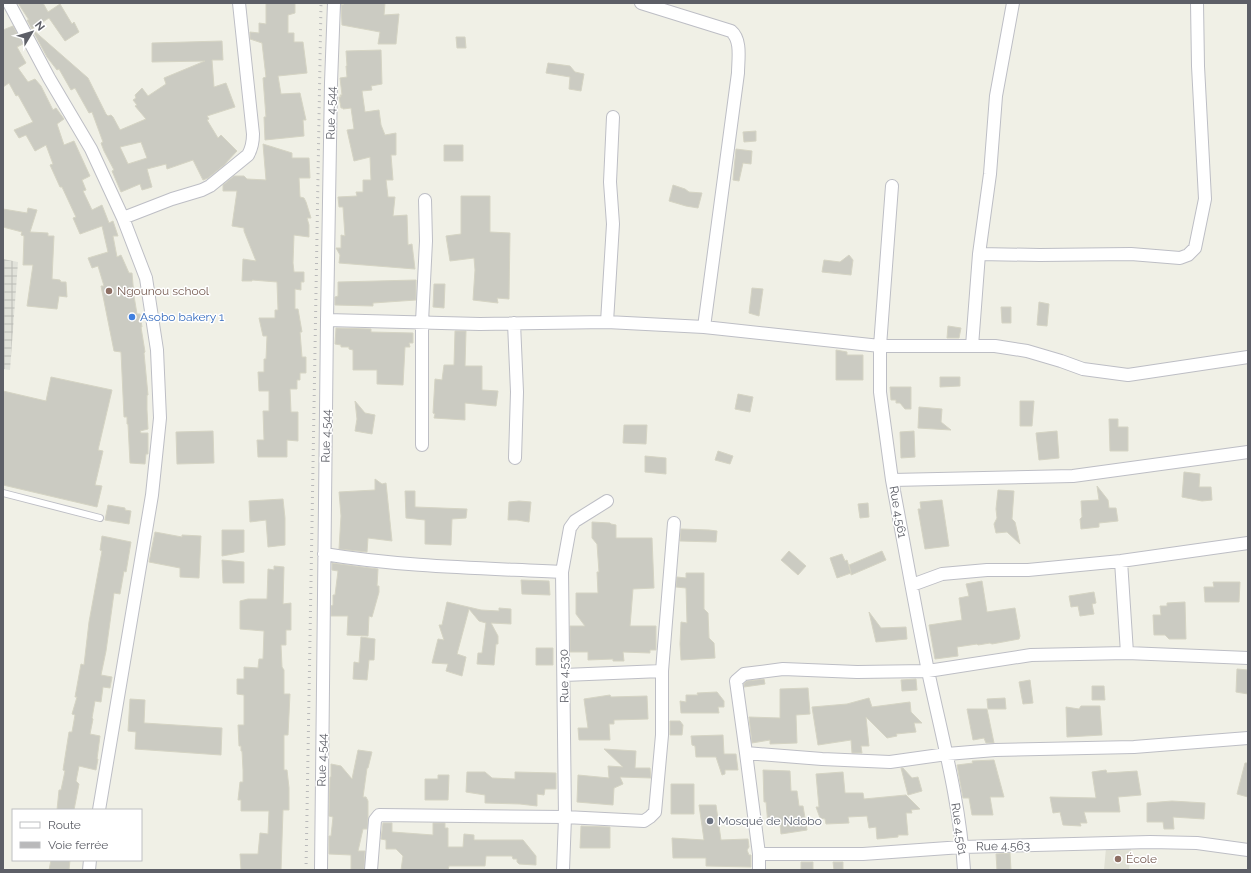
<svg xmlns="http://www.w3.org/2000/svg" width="1251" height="873" viewBox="0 0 1251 873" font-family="Raleway,sans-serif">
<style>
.industrial{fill:url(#industrial-grid)}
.education{fill:#e0e0d4}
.building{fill:#cbcbc2;stroke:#d5d4c4;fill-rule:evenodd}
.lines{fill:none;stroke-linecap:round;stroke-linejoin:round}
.service-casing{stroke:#bdbec5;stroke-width:8}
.minor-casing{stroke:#bdbec5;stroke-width:14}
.service{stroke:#fff;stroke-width:6}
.minor{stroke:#fff;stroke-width:12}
.rail{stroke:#b9b9ba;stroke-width:3;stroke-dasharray:1 5;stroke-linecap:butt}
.education-dot{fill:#8d6e63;stroke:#fff;stroke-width:1.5}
.shop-dot{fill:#3f7fe0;stroke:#fff;stroke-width:1.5}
.worship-dot{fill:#6b7280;stroke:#fff;stroke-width:1.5}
.labels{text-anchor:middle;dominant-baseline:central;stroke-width:3;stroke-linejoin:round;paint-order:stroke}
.street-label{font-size:12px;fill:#5d5f67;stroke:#fff}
.education-label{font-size:12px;fill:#785e54;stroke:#fff;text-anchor:start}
.shop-label{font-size:12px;fill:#366cbe;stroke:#fff;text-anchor:start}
.worship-label{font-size:12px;fill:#5b616d;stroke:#fff;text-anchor:start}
</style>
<defs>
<pattern id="industrial-grid" width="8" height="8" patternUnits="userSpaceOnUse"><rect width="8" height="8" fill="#e1e2da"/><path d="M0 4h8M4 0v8" fill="none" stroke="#babab5"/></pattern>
</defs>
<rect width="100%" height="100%" fill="#f0f0e6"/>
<path class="industrial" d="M3 259 18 262 10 370 3 369Z"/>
<path class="education" d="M1106 848 1131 849 1129 870H1104Z"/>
<path class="building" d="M18 3H43L48 12 60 4 72 24 74 22 79 32 65 41 49 18 32 29 88 78 106 114 108 116 111 115 113 117 120 130 146 119 135 106 137 105 133 100 136 98 135 95 142 88 148 96 166 84 164 78 205 61 152 62V43L222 41 223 60H212L214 87 226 83 235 107 207 116 209 119 207 120 218 138 221 135 237 151 224 165 208 178 203 180 193 160 167 169 166 164 147 169 152 187 142 190 140 184 121 192 112 171 114 170 104 151 101 143 103 142 92 112 89 113 75 88 71 90 59 69 57 70 47 57 27 20H29ZM141 142 147 158 128 164 120 147Z
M266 3H295V13L288 15V33H294V42H303L307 73 278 76 281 94 300 93 306 120H303L304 136 265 140 264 117H266L263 78 266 77 262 43 250 39V32L259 33V23L266 24Z
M344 3H385L384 15 399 14 396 44H378L380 32 342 25 341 4 343 5Z
M13 26 23 44 17 47 26 63 18 68 28 82 35 79 41 86 53 110 56 108 64 119 57 124 64 145 74 141 90 176 82 180 86 190 83 191 92 210 102 205 109 223 113 221 118 236H113L117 257 121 255 129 273H132L134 296 137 314H140L142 327H141L145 352 144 353 148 395H147V410L148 429 140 431 141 433H148V454H146L145 464 130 463 128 424H127V417H124L121 352 114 351 101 286H104L98 266 92 268 88 258 108 252 102 226 80 234 73 218 76 217 62 187H60L50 165 53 164 46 145 35 151 26 135 19 138 14 130 33 122 18 95 16 96 9 83 3 87V30Z
M456 37H465L466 48H457Z
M381 50 382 84 371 86 372 90 362 91 365 112 379 110 381 125 385 135 396 133V155H391L393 180H386L388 197H395L393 216 407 215 408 245 412 244 415 269 339 263 340 255 336 248H341V235L345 236 343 207H339L338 197 357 196 356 192H363V180H371L370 157 354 161 347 130 354 129 351 108 343 109V108H341L339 97H341L340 95H342L340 78 347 77 346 66H347L346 51Z
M548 63 570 66 575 72 584 74 581 91 569 89 570 77 546 73Z
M756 131V141L744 142 743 132Z
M263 144 292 153V158H309L310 178H299L300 197 304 198 306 202 311 218H307L309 225V237L294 235 293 263 294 272H304V282H301V290L295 289V309H298L302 332H300L302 357H306V373H300V380H297V389H290L291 412H298V441L287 440V457H258L257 440H264L263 411H269V391H259L258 372H264V359H266L267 336H263L259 318H275V310H278L277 282 252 280V281H242L243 259 256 261 244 231V228L232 226 237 191H223V185L234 176H244L247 179 266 180Z
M444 145H463V161H444Z
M736 149 752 151 751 164 743 163 739 181 733 180Z
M673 185 685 189 689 192 702 193 698 208 686 206 669 201Z
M461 196H490V232L510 233 509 299 497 298 498 303 473 300 475 270 474 258 450 261 446 236 461 234Z
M28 208 37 210 30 232 48 233V236H54L52 279 60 280 61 282H66L67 297 59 296 57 309 27 306 33 265H23L24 236 21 235 22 232 3 227V209L27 213Z
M849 255 853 260 851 275 822 272 824 260 840 262Z
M416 280V300L373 303V306L335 305V297L338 296V282Z
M434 284H445L444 308 433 307Z
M752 288 763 289 759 316 749 313Z
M1039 302 1049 304 1047 326 1037 325Z
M1001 307H1011V323H1002Z
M948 326 961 328 959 338H947Z
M336 328 371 329V332L413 333V343H409L410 347H405L403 385 377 384V370H353V350L349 349V347H341V345L335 344Z
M455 331H466L465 366H482V390L498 391 496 406 465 403V420L434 418 435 414 433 413 435 379 442 380 444 365H454Z
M836 350 847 352V355H863V380H836Z
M51 377 112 390 98 450 103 451 95 485 102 486 97 507 3 485V391L46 401Z
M940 377H960V386L940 387Z
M890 387H911V409H905L900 403H896V400H891Z
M738 394 753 397 750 412 735 409Z
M355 401 365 413 375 415 372 434 355 431 357 419Z
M1020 401H1034L1032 426H1020Z
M919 407 942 409 941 422 951 430 918 428Z
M1109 419H1118V427H1128V451H1110Z
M624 425H647L646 444 623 443Z
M213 431 214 463 177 464 176 432Z
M914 431 915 457 901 458 900 432Z
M1057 431 1059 458 1039 460 1036 433Z
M718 451 733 456 730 464 715 460Z
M645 456 666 458V474L645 472Z
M1184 472 1200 474 1199 487H1211L1212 500 1202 501 1182 497Z
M375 479 382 484 386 483 392 541 368 538 367 552 339 549 341 516 339 492 375 490Z
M1097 486 1108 500 1109 508H1116L1118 521 1099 523V527L1081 529 1080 519 1082 517 1081 501 1099 500Z
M998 490 1014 491 1012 519 1015 522 1020 544 1007 532 996 533 994 524 997 518 996 509Z
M405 491H415V507L467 509 466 518 452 519 451 545 425 544V520L406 518Z
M283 499 285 518V545L268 547 266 520 250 522 249 501Z
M942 500 949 546 925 549 918 509H921L920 502Z
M519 501 531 502 529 522 517 520H508L509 502Z
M868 503 869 517 860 518 858 504Z
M108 505 125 508V510L131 511 129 524 105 520Z
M592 522 610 523 611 524 616 525V538H652L654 588 633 589 630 626H656V650H650V653L623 652 624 661H613V659L588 660V652H570V626H585L576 614V593H598L597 572H599L597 544 592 538Z
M681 529 709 530 717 531 716 542 680 541Z
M222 530H244V552L222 556Z
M155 532 182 537V535L201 536 199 578 180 577V568L149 562Z
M102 536 131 542 126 572 124 571 120 594 114 593 106 651 101 675 112 677 110 688 103 687 101 702 95 701 92 718 93 719 90 734 100 736 97 759H98L96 770 79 766 76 781 79 784 74 810H57L59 790H61L65 771 63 770 69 732H72L75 715 72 714 77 697H75L81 664 84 665 89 622 102 551 100 550Z
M789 551 806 566 798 575 781 560Z
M882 551 886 560 851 575V573L837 578 830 558 842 554 845 561 847 560 851 573 849 565Z
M222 560 244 562V583H223Z
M332 563 378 569 377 586H379V592L372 617 369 616 368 636 347 635 348 616H331V606L333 605V595H335L338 571 332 570Z
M274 566 284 567 283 604 291 603V630H286V645H281L282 667 284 670V694H290L288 735H284V770H287L289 788V810H283L281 870H241L240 854H258L260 833 268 834 269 811H241V800H238L240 782H243V770L242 751H241V746H239L238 725H244V695L237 694V679H244V667L258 668 259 659H263L264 631 240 629V601L248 599H267L268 569 274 570Z
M686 573H704V609L708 613 709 638 714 643 715 658 681 660 680 644 681 622 687 623 686 588 676 587 677 577 686 578Z
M521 580 549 581 550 595 522 594Z
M982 581 987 612 1015 608 1020 636 1019 639 992 644 990 643 978 645 977 644 957 647 958 656 935 659 929 625 962 620 959 598 969 596 966 584Z
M1213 582H1240L1239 602H1205L1204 587H1214Z
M1094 592 1096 603 1092 604 1094 614 1080 616 1078 606 1071 607 1069 596Z
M447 602 481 610 499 611V608L511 609V624L491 623 498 636V644H496L494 665 477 664 478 653H482L486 623 479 621 469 609 457 654 466 657 462 676 446 671 448 664 432 663 438 639 444 640 439 625H442Z
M1185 602 1186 639H1169L1165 635H1154L1153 615H1161L1160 606H1167V603Z
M869 612 881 628 906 627 907 639 876 642Z
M361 637 375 639 374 660H369L367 680 353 679 354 662 359 663Z
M536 648H553V665H536Z
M1237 669 1248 670V694L1236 692Z
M764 679 765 684 744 687V684L747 681Z
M916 679 917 690 902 691 901 680Z
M1030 680 1033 703 1023 704 1019 682Z
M1092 686H1104L1105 700H1092Z
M808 688 810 714 796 715 797 743 770 744V740L752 743 749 717 780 718V689Z
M717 692 724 701V707H718L719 713H681L680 701 686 702V695H698L697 693Z
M610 695 611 697 647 696 648 719 614 720V724H609L610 740H579L578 728H588L584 699Z
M869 698 872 707 910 702 911 712 922 723H914L916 732 896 734 897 736 887 738 866 717 869 746H861L862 753H852L851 740 818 745 812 707 847 704Z
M1005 698 1006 709H988L987 699Z
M130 699 145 700 144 723 222 728 221 755 135 749 136 732 128 731Z
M1081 706H1100L1102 735 1067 737 1066 707 1079 709Z
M967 709H987L994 743H986L984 738 973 740Z
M670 721H680L683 725 682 735H670Z
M723 735 724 754H736L738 770H725V774L722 775 716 757H696L695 746 692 745 691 736Z
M604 749 636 751 635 768H650L651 778 620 777 623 784 614 788 613 805 577 802 578 775 609 778 608 766 623 767Z
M358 750 372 752 368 768H367L363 797H366L368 801V818L367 829H363L358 851H365L364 870H351V855L329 854V836H331L333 817 329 816 330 777H331V764L341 766 352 779Z
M994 760 1004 797H990L993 815H972L969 798H963L957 765 973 763 972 761Z
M1245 763H1248V797L1237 794Z
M901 768H903L912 778 918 777 922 791 908 795Z
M763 770 790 771 791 791H797L799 806H803L807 830 781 834 780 824 768 825 766 802H764Z
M1106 770 1107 773 1137 771 1141 795 1118 797 1120 812H1084L1087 823H1080L1081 826 1063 825 1060 812 1053 813 1050 797 1096 798 1092 772Z
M467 772H485L492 778 515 779V772L556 773V789H545L544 795 537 794V806L520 804 485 803V795L466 792Z
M843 772 845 793H863L864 799 906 795 920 809 911 810 912 813H906L908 835H898V837L877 839 876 827 869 828 867 816 848 817 849 823 826 824 825 819 820 818 816 807H819L816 774Z
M438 775H449L448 800H425V779H438Z
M671 784H694V814H671Z
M1172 801 1205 803 1204 819 1173 817 1174 829H1164L1163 822H1147V803Z
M699 805H716L721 840 748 839 749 847 747 850 749 855H751V867L706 866V858H673L672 838 704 840Z
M383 823H392V832L433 835V823H445V828H448V847H463L464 834 474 835V840H523L536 856V865L519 864 517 862V859H513L512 856H486L485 866H449L448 870H401L403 856 396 849H386V840L381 839Z
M581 826 610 827V848H580Z
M1010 853 1011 870H997L996 854Z
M51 860H70L69 870H49Z
M801 862H813V870H801Z
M833 862H843V870H834Z"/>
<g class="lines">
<defs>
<path id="service" d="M3 493 100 518"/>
<path id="minor" d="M9 3 49 78 91 149 123 218 146 278 157 350 160 418 152 495 99 810
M641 3 731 31C742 40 738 60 738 73L704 327
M123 218 172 199 202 190 210 186 248 155C252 148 253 142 253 134L239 3
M979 254 1040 255 1131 254 1180 258 1188 255 1195 248 1205 199 1198 66 1197 3
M327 320 480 324 607 322 704 327 880 346H995L1027 351 1061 361 1083 369 1128 375 1248 357
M607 322 613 224 610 182 613 117
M514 323 517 392 515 458
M972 346 979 254 990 174 996 96 1013 3
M422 445V322L426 241 425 200
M892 480 880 392V346L892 186
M324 554C403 567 483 568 562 572
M1121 561 1127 653
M912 585 942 574 987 570H1028L1121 561 1248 543
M564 675 662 671
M746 753 822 759 890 762 947 754 995 750 1134 747 1248 738
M759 854H863L962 847 1150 842 1197 843 1248 850
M89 870 90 860
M321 870 327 320 331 83 334 3
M371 870 375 820 379 815 565 817 644 821 650 817 655 812 662 735V671L674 523
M563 870 565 817 562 572 570 528 575 521 607 501
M759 870V854L746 753 736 681 744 674 783 669 857 672 928 671 1031 655 1127 653 1248 658
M964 870C960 802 942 737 928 671 915 607 904 544 892 480L1073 476 1248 452"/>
</defs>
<use href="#service" class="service-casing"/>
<use href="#minor" class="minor-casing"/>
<use href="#service" class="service"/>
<use href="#minor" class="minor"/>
<path class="rail" d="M306 870 321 3"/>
</g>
<g class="education-dot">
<circle cx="109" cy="291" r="4"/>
<circle cx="1118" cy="859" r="4"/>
</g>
<circle class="shop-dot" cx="132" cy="317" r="4"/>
<circle class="worship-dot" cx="710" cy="821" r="4"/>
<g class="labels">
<g class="street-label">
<text transform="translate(331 113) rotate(-89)">Rue 4.544</text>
<text transform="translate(326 436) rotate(-89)">Rue 4.544</text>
<text transform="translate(898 512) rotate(80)">Rue 4.561</text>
<text transform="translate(564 676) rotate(-91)">Rue 4.530</text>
<text transform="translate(322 760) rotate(-89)">Rue 4.544</text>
<text transform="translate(959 829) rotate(82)">Rue 4.561</text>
<text transform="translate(1003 846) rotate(-1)">Rue 4.563</text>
</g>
<g class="education-label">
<text x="117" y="291">Ngounou school</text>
<text x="1126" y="859">École</text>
</g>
<g class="shop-label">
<text x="140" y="317">Asobo bakery 1</text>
</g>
<g class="worship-label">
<text x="718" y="821">Mosqué de Ndobo</text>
</g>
</g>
<rect width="1251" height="873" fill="none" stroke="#5d5f67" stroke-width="8"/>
<rect x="12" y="809" width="130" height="52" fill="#ffffff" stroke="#bebfc2"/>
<rect x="20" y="822" width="20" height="6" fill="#ffffff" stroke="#bebfc2"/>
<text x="48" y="829" font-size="12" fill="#5d5f67">Route</text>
<rect x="20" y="842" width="20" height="6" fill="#b9b9ba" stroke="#bebfc2"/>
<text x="48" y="849" font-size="12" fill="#5d5f67">Voie ferrée</text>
<g transform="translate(32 32) rotate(52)" stroke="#ffffff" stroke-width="3" paint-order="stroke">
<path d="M0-3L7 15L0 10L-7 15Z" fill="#5d5f67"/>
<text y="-6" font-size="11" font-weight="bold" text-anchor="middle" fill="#5d5f67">N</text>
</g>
</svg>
